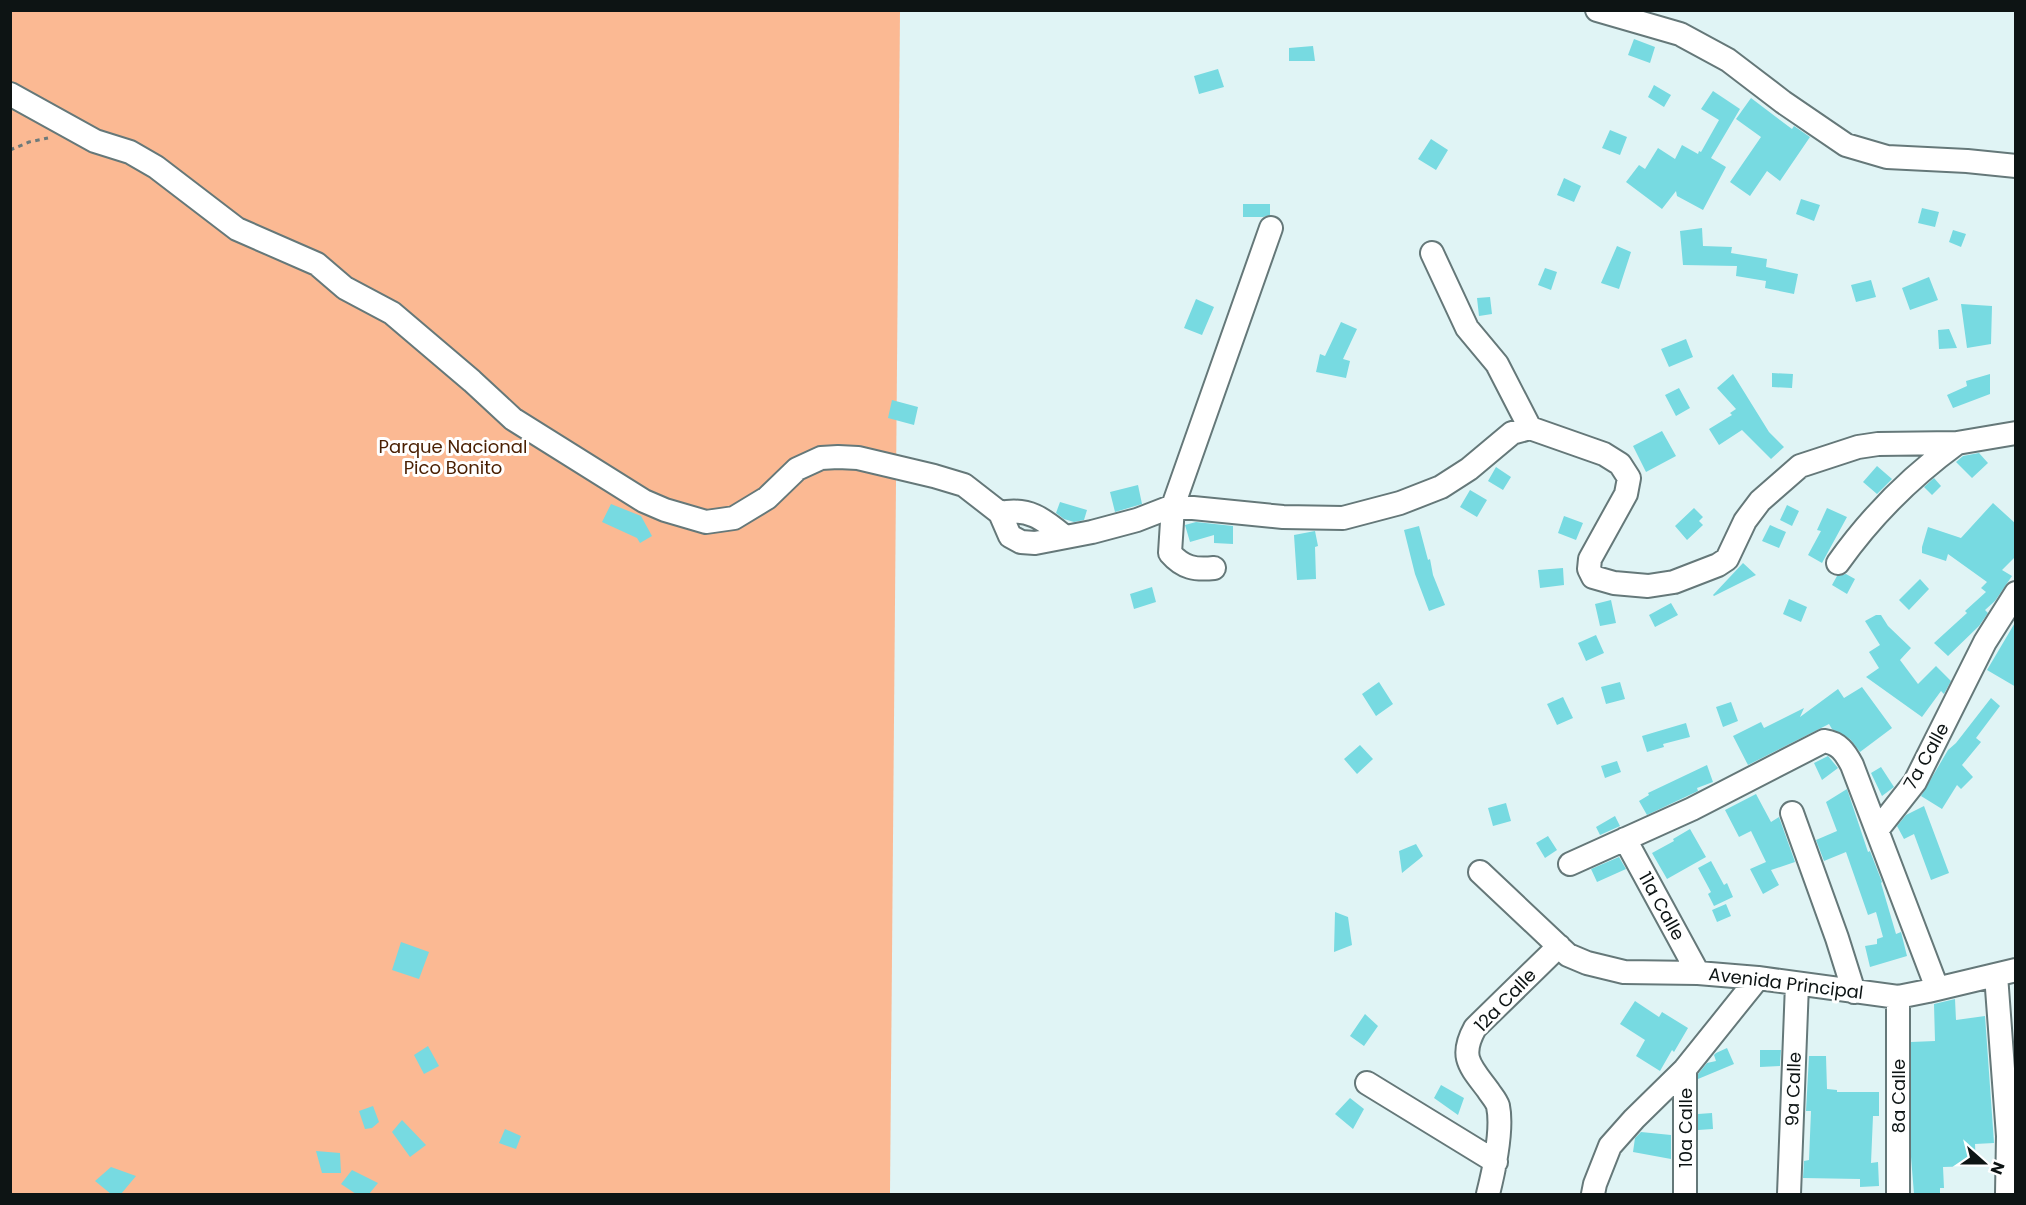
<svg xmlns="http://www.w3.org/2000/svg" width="2026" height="1205" viewBox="0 0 2026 1205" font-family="Poppins,sans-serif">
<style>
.green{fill:#fbb993}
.building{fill:#77dae1}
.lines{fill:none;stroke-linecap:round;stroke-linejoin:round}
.minor-casing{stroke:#657879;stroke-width:26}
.path{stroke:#6d7a7a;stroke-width:3;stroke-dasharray:4.5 4.5;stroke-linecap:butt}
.minor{stroke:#fff;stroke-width:22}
.labels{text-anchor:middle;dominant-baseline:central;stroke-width:6;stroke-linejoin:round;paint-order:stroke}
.park-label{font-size:18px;fill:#4a2003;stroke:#fff}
.street-label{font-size:18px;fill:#0d1414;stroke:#fff}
</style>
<rect width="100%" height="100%" fill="#e0f4f5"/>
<path class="green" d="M10 11H900L890 1194H11Z"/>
<path class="building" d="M1634 39 1655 47 1650 63 1628 55Z
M1313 46 1315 61H1289V48Z
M1218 69 1224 87 1199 94 1194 76Z
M1654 85 1671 95 1664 107 1648 97Z
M1713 91 1740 109 1711 158 1726 167 1703 210 1677 196 1676 191 1662 209 1626 182 1639 165 1645 169 1658 148 1675 159 1682 145 1698 154 1699 151 1701 152 1719 120 1701 109Z
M1751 98 1792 129 1794 126 1810 137 1780 181 1767 171 1750 196 1730 182 1761 137 1736 119Z
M1610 130 1627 137 1620 155 1602 148Z
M1431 139 1448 150 1436 170 1418 159Z
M1564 178 1581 186 1574 202 1557 195Z
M1801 199 1820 205 1814 221 1796 214Z
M1243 204H1270V215L1263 217H1243Z
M1922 208 1939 212 1935 227 1918 223Z
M1702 228 1703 246 1732 247 1731 253 1767 259 1766 267 1798 274 1794 294 1765 288 1766 281 1736 276 1737 266 1683 265 1680 231Z
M1953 230 1966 234 1961 247 1949 242Z
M1617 246 1631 252 1619 289 1601 283Z
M1545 268 1557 272 1551 290 1538 285Z
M1929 277 1938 300 1910 310 1902 288Z
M1871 280 1876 297 1856 302 1851 285Z
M1490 297 1492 314 1479 316 1477 298Z
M1196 299 1214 307 1202 335 1184 328Z
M1961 304 1992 306 1991 344 1967 348Z
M1341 322 1357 329 1343 359 1350 361 1346 378 1316 372 1320 354 1325 356Z
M1949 329 1957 348 1939 349 1938 330Z
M1686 339 1693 357 1669 367 1661 349Z
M1772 373 1793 374 1792 388 1772 387Z
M1733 374 1769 432 1784 447 1771 459 1742 430 1719 445 1709 429 1732 415 1730 413 1736 409 1717 388Z
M1990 374V394L1953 408 1947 395 1967 386 1966 381Z
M1679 388 1690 408 1676 416 1665 395Z
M892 400 918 407 914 425 888 418Z
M1662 431 1676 456 1646 472 1633 446Z
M1979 453 1988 463 1972 478 1956 462 1963 456Z
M1877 466 1892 479 1877 494 1863 482Z
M1496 467 1511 477 1503 490 1488 481Z
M1934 478 1941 486 1932 495 1924 487Z
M1138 485 1142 504 1115 512 1110 492Z
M1470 490 1487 500 1477 517 1460 507Z
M1060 502 1087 510 1084 520 1074 522 1064 519 1056 513Z
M1993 503 2016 524V556L2002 570 2012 576 1995 601 1985 610 1988 613 1979 626 1948 656 1934 643 1967 613 1965 611 1986 592 1981 588 1987 582 1948 554 1946 561 1922 553V547L1928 527 1961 538Z
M611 504 641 516 652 536 640 543 637 538 602 522Z
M1787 505 1799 511 1792 526 1780 520Z
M1694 508 1703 517 1699 521 1703 525 1687 540 1675 526Z
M1827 508 1847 517 1822 563 1808 555 1821 531 1817 530Z
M1564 516 1583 523 1576 540 1558 533Z
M1196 522 1233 526V544L1214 543V535L1190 542 1185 525Z
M1770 525 1786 532 1779 548 1762 541Z
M1419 526 1428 560 1430 559 1433 575 1445 605 1429 611 1415 574 1404 530Z
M1315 531 1318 546 1315 547 1316 579 1297 580 1294 535Z
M1743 563 1756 575 1714 596 1713 595Z
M1563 568 1564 585 1540 588 1538 570Z
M1846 574 1855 579 1847 594 1832 585 1837 576Z
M1920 579 1929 589 1909 610 1899 600Z
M1152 587 1156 602 1134 609 1130 594Z
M1789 599 1807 607 1801 622 1783 614Z
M1611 600 1616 623 1600 626 1595 604Z
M1671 603 1678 615 1655 627 1649 615Z
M1876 615H1881L1888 626 1911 648 1900 660 1918 684 1936 666 1951 681 1944 694 1941 691 1922 717 1866 677 1879 668 1869 652 1880 645 1865 621Z
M2016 621V687L1987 670Z
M1596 635 1604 653 1586 661 1578 643Z
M1379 682 1393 704 1376 716 1362 694Z
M1620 682 1625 699 1606 704 1601 687Z
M1862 687 1892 728 1860 752 1850 739 1832 729 1829 724 1748 765 1733 736 1761 722 1764 728 1804 708 1800 717 1838 689 1844 698Z
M1563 697 1573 718 1557 725 1547 704Z
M1991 698 2000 706 1976 738 1981 742 1962 765 1973 777 1961 789 1957 785 1942 809 1921 796 1948 750 1956 743Z
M1731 702 1738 721 1723 727 1716 707Z
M1686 723 1690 737 1663 744 1664 747 1647 752 1642 736Z
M1360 745 1373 759 1357 774 1344 759Z
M1828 756 1838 768 1822 780 1814 763Z
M1617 761 1621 772 1605 778 1601 766Z
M1707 765 1713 782 1697 788 1698 791 1647 815 1639 801 1649 795 1648 793Z
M1881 767 1894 787 1882 796 1871 773Z
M1847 789 1868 852 1870 851 1882 882 1881 883 1896 934 1901 932 1907 956 1870 967 1865 946 1877 944V939L1883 937 1876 912 1868 915 1846 852 1824 861 1816 840 1837 831 1826 802Z
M1756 794 1771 822 1779 817 1795 862 1771 870 1779 885 1763 894 1750 869 1766 862 1751 831 1739 837 1725 810Z
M1506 803 1511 821 1493 826 1488 808Z
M1924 806 1949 873 1931 880 1914 834 1904 839 1897 826 1906 815Z
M1615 816 1620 826 1600 835 1596 827Z
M1690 829 1706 857 1667 879 1652 853 1674 841 1673 839Z
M1548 836 1557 850 1545 858 1536 843Z
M1416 844 1423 856 1402 873 1399 851Z
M1619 857 1626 869 1597 882 1591 869Z
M1711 861 1724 885 1727 883 1733 897 1714 906 1708 894 1711 892 1698 868Z
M1726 904 1731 916 1717 922 1712 910Z
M1335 912 1348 917 1352 945 1334 952Z
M401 942 429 952 419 979 392 970Z
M1955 999 1956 1020 1985 1016 1994 1143 1975 1144 1976 1166 1943 1167 1944 1188H1940V1194H1914L1911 1157V1042L1935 1041 1934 1004Z
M1635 1001 1659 1017 1662 1012 1688 1028 1674 1052 1672 1050 1660 1071 1636 1056 1645 1040 1620 1024Z
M1365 1014 1378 1026 1364 1046 1350 1036Z
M428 1046 439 1066 424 1074 414 1055Z
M1727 1048 1734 1064 1698 1079V1074L1707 1063 1716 1061 1714 1055 1716 1053Z
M1760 1050H1781L1780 1066 1760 1067Z
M1809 1056H1826L1827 1089 1837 1090V1092H1879V1116H1873L1871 1163 1878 1162 1879 1186 1860 1187V1179L1803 1178 1804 1161 1809 1160 1811 1111H1806Z
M1441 1085 1464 1098 1458 1115 1434 1098Z
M1350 1098 1364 1109 1353 1129 1335 1114Z
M373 1106 379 1122 372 1128 365 1129 359 1111Z
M1712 1113 1713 1129 1698 1130V1114Z
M402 1120 426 1145 410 1157 392 1132Z
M505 1129 521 1136 516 1149 499 1143Z
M1641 1132 1671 1135V1159L1633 1152 1635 1138Z
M316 1151 340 1153 341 1173H322Z
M111 1167 136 1176 121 1194H111L95 1181Z
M352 1170 378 1183 369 1194H356L341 1184Z"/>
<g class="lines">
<defs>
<path id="minor" d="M1597 10 1680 34 1728 60 1783 102 1846 145 1887 157 1967 161 2016 166
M10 94 95 141 130 152 156 167 237 229 317 264 345 288 392 313 472 381 513 419 644 501 665 510 706 522 734 518 767 498 797 469 821 458 838 457 858 458 934 476 964 485 1000 513 1010 536 1021 542 1035 543 1092 532 1137 520 1173 506 1283 517 1343 518 1400 503 1441 487 1469 469 1512 433 1530 428 1604 454 1620 464 1629 478 1626 494 1590 559 1589 569 1593 577 1614 583 1648 586 1674 582 1718 565 1727 559 1745 521 1760 501 1800 466 1858 447 1878 444 1957 443 2016 433
M1432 253 1467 328 1497 364 1530 428
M1000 513C1029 507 1043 519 1065 537
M1838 563C1872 515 1909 478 1957 443
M1214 568C1195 570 1183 568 1170 553L1173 506 1271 228
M1792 813 1837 938 1854 992
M1878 829 1915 782 1985 642 2016 593
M1625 839 1698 973
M1570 864 1692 809 1824 741C1839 743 1845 752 1852 765L1937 988
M1480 872 1568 955 1587 963 1624 972 1698 973 1758 978 1898 997 1928 991 2016 970
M1996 975 2008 1136 2007 1194
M1898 997V1194
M1367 1083 1496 1162
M1488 1194C1494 1170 1503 1130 1498 1106 1496 1100 1491 1095 1488 1090 1470 1066 1459 1057 1475 1028L1559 946
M1593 1194 1595 1184 1610 1146 1634 1119 1685 1069
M1685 1194V1069L1758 978
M1789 1194 1797 984"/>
</defs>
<use href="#minor" class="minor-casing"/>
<path class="path" d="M10 150 29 142 48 138"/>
<use href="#minor" class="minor"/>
</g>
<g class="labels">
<g class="park-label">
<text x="453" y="446">Parque Nacional<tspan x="453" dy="21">Pico Bonito</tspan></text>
</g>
<g class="street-label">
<text transform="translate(1926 756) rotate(-61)">7a Calle</text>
<text transform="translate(1662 906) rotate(61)">11a Calle</text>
<text transform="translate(1786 983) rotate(7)">Avenida Principal</text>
<text transform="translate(1505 1000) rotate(-46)">12a Calle</text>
<text transform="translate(1793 1089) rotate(-88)">9a Calle</text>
<text transform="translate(1898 1096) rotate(-90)">8a Calle</text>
<text transform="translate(1685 1128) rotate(-90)">10a Calle</text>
</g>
</g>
<rect width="2026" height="1205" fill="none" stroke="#0d1414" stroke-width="24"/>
<g transform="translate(1984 1163) rotate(111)" stroke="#ffffff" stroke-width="4.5" paint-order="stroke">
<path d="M0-4.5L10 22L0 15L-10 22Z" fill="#0d1414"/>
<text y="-9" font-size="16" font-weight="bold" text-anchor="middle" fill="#0d1414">N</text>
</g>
</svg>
